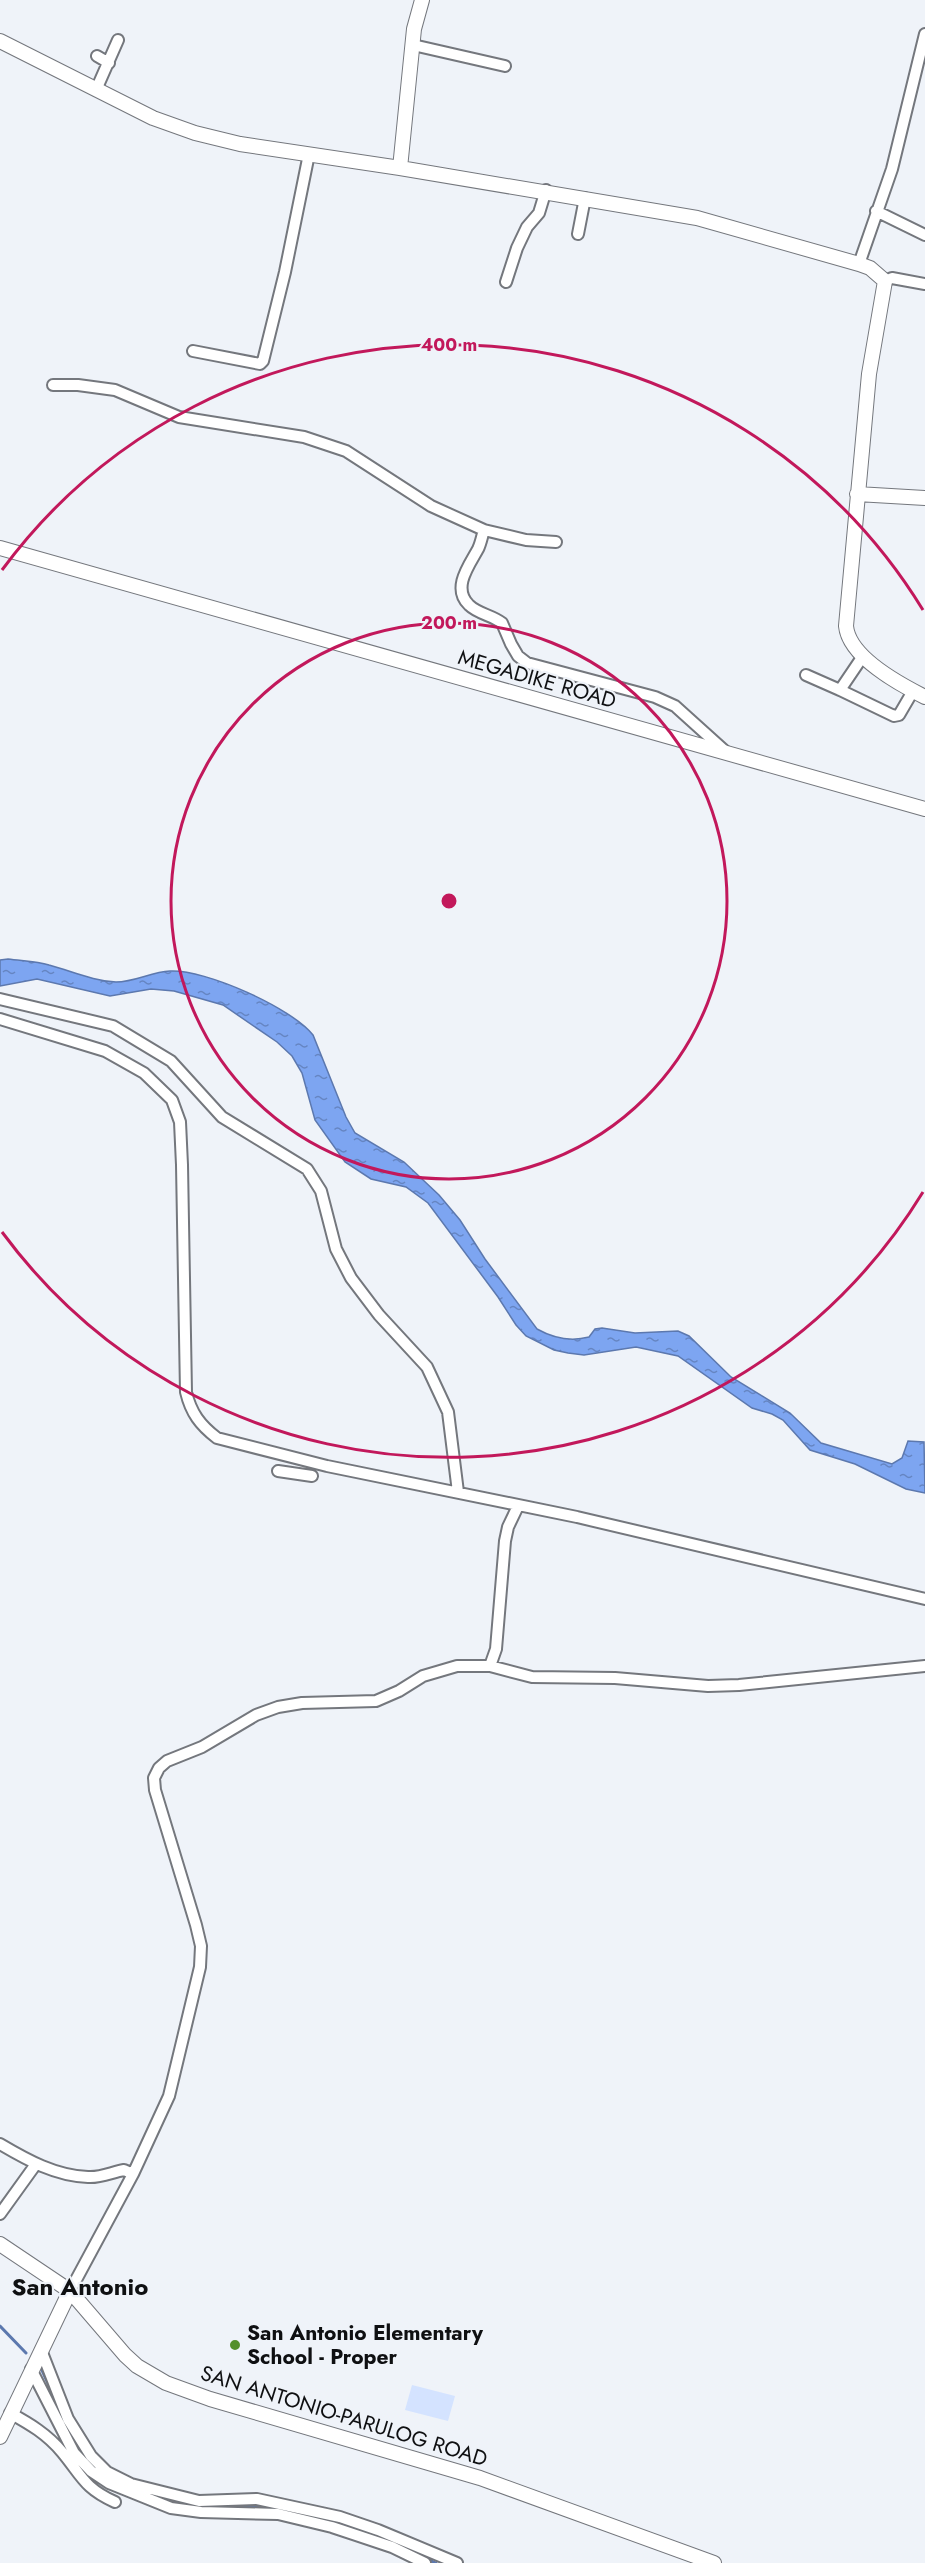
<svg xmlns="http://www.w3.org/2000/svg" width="925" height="2563" viewBox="0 0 925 2563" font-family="Jost,sans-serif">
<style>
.pitch{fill:#d4e3ff}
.water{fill:url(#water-ripples);stroke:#5c78ae;stroke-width:1.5}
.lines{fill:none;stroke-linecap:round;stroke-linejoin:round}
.stream{stroke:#5c78ae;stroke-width:3}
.street-casing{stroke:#74777d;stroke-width:14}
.secondary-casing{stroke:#74777d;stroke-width:16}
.street{stroke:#fff;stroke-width:10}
.secondary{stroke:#fff;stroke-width:14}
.ring{fill:none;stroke:#c2185b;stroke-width:3}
.poi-dot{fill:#548f2c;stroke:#eff3f9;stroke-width:2}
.labels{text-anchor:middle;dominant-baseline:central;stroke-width:4.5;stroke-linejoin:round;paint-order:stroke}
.street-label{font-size:21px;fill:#0f1012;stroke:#eff3f9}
.poi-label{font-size:21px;font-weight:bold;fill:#0f1012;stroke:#eff3f9;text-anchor:start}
.quarter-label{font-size:24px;font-weight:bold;fill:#0f1012;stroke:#eff3f9}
.centre{fill:#c2185b;stroke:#eff3f9;stroke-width:3}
.ring-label{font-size:18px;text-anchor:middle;font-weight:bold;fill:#c2185b;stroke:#eff3f9;stroke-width:4.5;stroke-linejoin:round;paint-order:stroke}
</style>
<defs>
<pattern id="water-ripples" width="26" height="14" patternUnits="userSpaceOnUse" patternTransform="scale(1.5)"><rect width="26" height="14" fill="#7da5f1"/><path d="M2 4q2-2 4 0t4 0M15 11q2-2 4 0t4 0" fill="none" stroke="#6585c2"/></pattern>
</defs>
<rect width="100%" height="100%" fill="#eff3f9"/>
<path class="pitch" d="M412 2385 455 2396 448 2421 405 2410Z"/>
<path class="water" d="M8 959C22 961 36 961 49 965 72 971 93 981 116 982 135 982 151 972 170 971 205 969 292 1008 313 1035L346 1117 355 1133 404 1162 439 1195 460 1220 485 1259 537 1329C553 1338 570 1342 589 1337L595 1329 602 1328 635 1333 678 1331 689 1336 731 1377 790 1413 821 1443 892 1464 902 1458 908 1441 924 1442 925 1493 906 1489 855 1464 810 1450 783 1420 772 1414 752 1408 678 1356 636 1347 584 1355 568 1353 554 1350 526 1336 516 1325 498 1297 428 1203 406 1187 371 1179 345 1162 315 1120 302 1073 292 1056 277 1042 223 1005 174 991 151 989 110 996 37 979 0 986V960Z"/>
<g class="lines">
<path class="stream" d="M0 2326 26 2353
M40 2366 54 2397
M68 2428 75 2444
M161 2499 187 2505
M229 2508 255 2506 270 2509
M315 2517 354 2529
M427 2559 436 2563"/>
<defs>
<path id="street" d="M413 45 505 66
M97 56 109 63
M96 90 118 40
M876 211 925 235
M578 234 585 198
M859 264 892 169 925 34
M885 281 892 278 925 284
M506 282 517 248 527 227 539 213 546 190
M193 351 260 364 263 361 285 272 309 154
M53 385H78L115 390 179 417 304 437 346 451 431 506 484 530 526 540 556 542
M484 530C482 536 481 543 478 549 470 564 451 588 469 605 478 614 492 615 502 623L511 644 518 656 527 663 655 697 675 706 726 752
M863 656 840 690 894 716 899 715 913 691
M806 675 840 690
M0 999 113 1026 171 1061 222 1117 307 1169 321 1191 336 1249 351 1278 379 1315 427 1367 448 1412 458 1492
M0 1019 105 1051 144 1073 172 1100 180 1122 182 1165 186 1392C191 1413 200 1425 217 1438L327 1466 577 1517 925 1599
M278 1471 312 1476
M490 1666 496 1649 505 1541 508 1527 518 1506
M0 2144C27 2160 56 2176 88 2177 101 2178 112 2172 124 2170L133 2174
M0 2214 36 2164
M70 2291 133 2174 169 2096 200 1967 201 1946 196 1925 155 1790 154 1778 159 1768 167 1761 202 1747 256 1715 278 1707 302 1703 376 1701 399 1691 423 1676 457 1666H490L532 1677 615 1678 708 1686 739 1685 925 1666
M41 2350 68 2419 91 2456 107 2472 131 2484 199 2501 257 2499 340 2517 378 2530 457 2563
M31 2369 74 2453 91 2471 109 2483 171 2508 201 2512 278 2514 332 2527 392 2547 425 2563
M10 2413C30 2424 47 2434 62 2452 82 2476 84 2488 115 2502"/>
<path id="secondary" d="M0 41 153 118 195 133 240 144 400 168 414 29 422 0
M400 168 697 218 859 264 870 268 885 281 869 374 846 626C849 657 899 684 925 697
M857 494 925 498
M0 548 925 809
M0 2244 70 2291 125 2355 137 2366 166 2383 210 2399 480 2478 714 2563
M0 2437 70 2291"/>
</defs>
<use href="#street" class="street-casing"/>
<use href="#secondary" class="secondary-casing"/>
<use href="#street" class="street"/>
<use href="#secondary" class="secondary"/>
</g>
<g class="ring">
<circle cx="449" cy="901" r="278"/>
<path d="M923 1192A556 556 0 0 1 2 1232M2 570A556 556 0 0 1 923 610"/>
</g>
<circle class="poi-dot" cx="235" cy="2345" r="6"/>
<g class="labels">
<g class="street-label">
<text transform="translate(537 679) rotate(16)">MEGADIKE ROAD</text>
<text transform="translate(344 2416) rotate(17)">SAN ANTONIO-PARULOG ROAD</text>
</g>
<g class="poi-label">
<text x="247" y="2333">San Antonio Elementary<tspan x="247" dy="24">School - Proper</tspan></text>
</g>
<g class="quarter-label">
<text x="80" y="2286">San Antonio</text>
</g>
</g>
<circle cx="449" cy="901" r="9" class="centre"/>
<g class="ring-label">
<text x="449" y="351">400 m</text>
<text x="449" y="629">200 m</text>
</g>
</svg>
